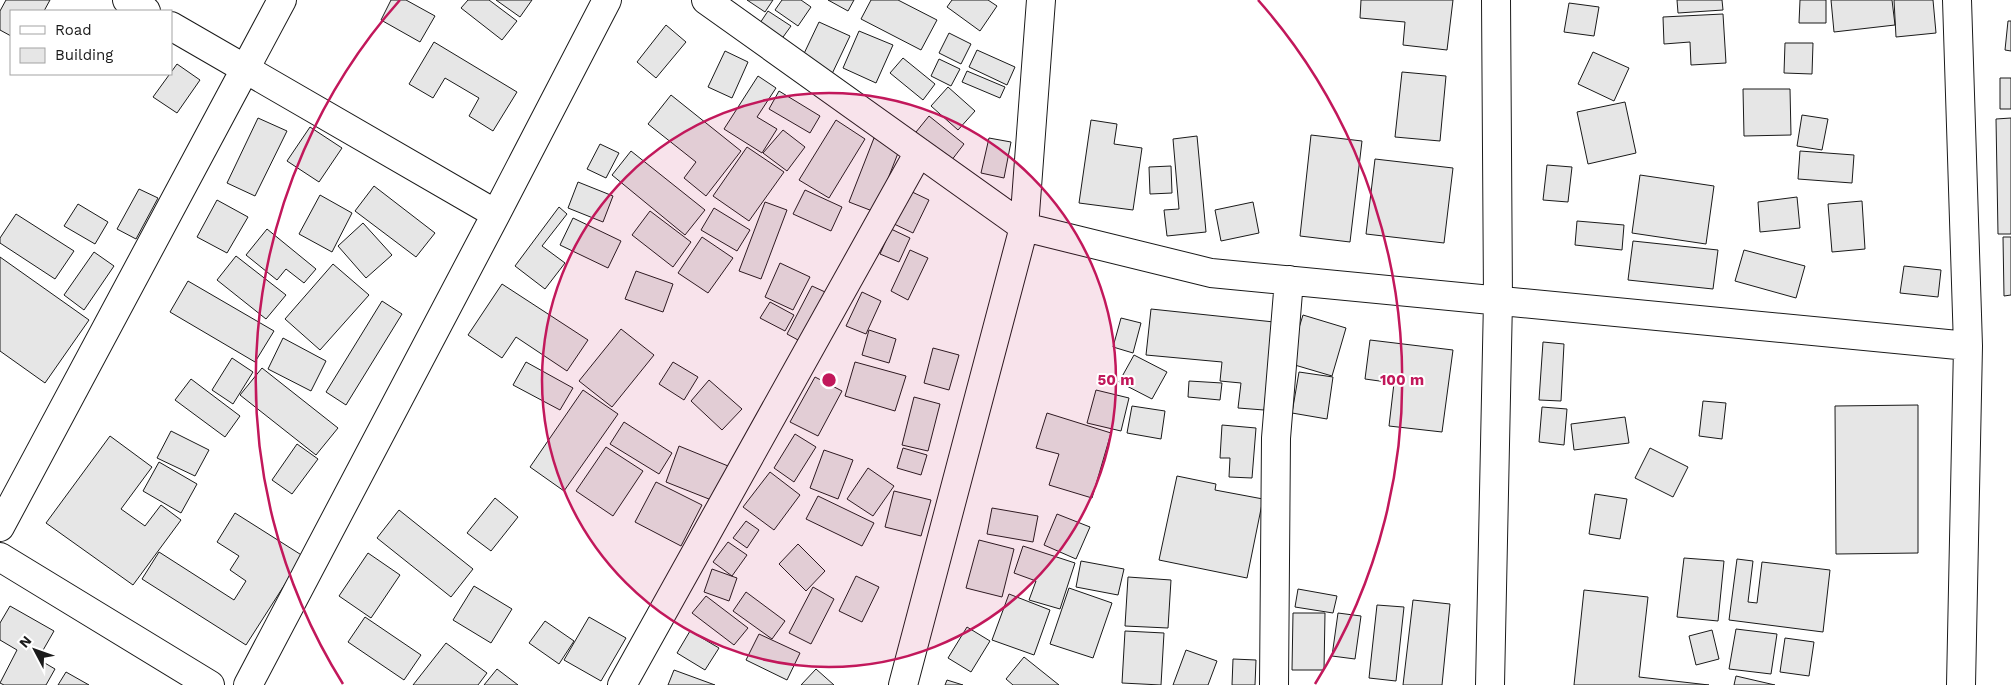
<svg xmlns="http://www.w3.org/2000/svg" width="2011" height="685" viewBox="0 0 2011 685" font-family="'Work Sans',sans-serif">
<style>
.building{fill:#e6e6e6;stroke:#1a1a1a}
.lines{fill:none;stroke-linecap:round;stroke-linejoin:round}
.street-casing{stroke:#1a1a1a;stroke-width:30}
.street{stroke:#fff;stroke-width:28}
.ring{fill:none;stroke:#c2185b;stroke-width:2.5}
.centre{fill:#c2185b;stroke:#fff;stroke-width:2.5}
.ring-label{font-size:15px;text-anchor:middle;font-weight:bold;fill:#c2185b;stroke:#fff;stroke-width:4;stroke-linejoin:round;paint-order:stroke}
</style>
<rect width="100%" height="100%" fill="#fff"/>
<path class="building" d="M6 0H50L44 11H11V36L0 30V11Z
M391 0H406L435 16 420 42 381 20Z
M468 0H489L517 21 502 40 461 8Z
M496 0H532L520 17Z
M747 0H773L765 12Z
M782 0H801L811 7 798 26 775 10Z
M828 0H854L848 11Z
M871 0H898L937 20 921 50 861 19Z
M952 0H988L997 6 980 31 947 7Z
M1361 0H1453L1447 50 1403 45 1405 22 1360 18Z
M1677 0H1722L1723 10 1678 13Z
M1800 0H1826V23H1799Z
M1831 0H1892L1895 25 1834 32Z
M1894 0H1933L1936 33 1896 37Z
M1569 3 1599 7 1594 36 1564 32Z
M768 11 791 26 778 44 756 29Z
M1723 14 1726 63 1691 65 1690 42 1664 44 1663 17Z
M2008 21H2011V51L2005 50Z
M819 22 850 36 831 76 800 62Z
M666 25 686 42 656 78 637 62Z
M859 31 893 45 876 83 843 68Z
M949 33 971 44 961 64 939 53Z
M434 42 517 92 493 131 469 116 479 98 445 78 433 98 409 84Z
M1785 43H1813L1812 74 1784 73Z
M977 50 1015 67 1007 85 969 67Z
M725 51 748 62 732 98 708 87Z
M1593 52 1629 68 1614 101 1578 84Z
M903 58 935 84 923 100 890 73Z
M939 59 960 69 951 86 931 76Z
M177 64 200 80 177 113 153 97Z
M967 71 1005 87 1000 98 962 82Z
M1402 72 1446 76 1440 141 1395 137Z
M758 76 776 88 757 117 777 129 762 153 724 129Z
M2000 78H2011V109H2000Z
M948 87 975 111 958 130 931 106Z
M1743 89H1790L1791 135 1744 136Z
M779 91 820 116 810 133 769 109Z
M671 95 741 151 706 196 684 178 696 162 648 124Z
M1625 102 1636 153 1588 164 1577 112Z
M1802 115 1828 119 1822 150 1797 146Z
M929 116 964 144 948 165 912 137Z
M258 118 287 131 255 196 227 183Z
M2011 118V234H1998L1996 119Z
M836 120 865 139 829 198 799 180Z
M1091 120 1117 124 1114 144 1142 148 1133 210 1079 203Z
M310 127 342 148 319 182 287 161Z
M783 130 805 147 787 171 763 153Z
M1311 135 1362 141 1350 242 1300 236Z
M1197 136 1206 232 1167 236 1164 210 1179 209 1173 139Z
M874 138 900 148 875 212 849 202Z
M989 138 1011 142 1004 178 981 173Z
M600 144 619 153 606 178 587 169Z
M747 147 784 172 749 221 713 196Z
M631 151 705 210 685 235 612 175Z
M1800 151 1854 155 1852 183 1798 179Z
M1375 159 1453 168 1444 243 1366 234Z
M1547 165 1572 167 1568 202 1543 200Z
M1171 166 1172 193 1150 194 1149 167Z
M1640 175 1714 186 1706 244 1632 233Z
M578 182 613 196 603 222 568 208Z
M374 186 435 233 416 257 355 211Z
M139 189 158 198 136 239 117 229Z
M805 190 842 207 831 231 793 214Z
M908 190 929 200 913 233 892 223Z
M320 195 352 213 332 252 299 234Z
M1797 197 1800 228 1760 232 1758 202Z
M217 200 248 217 227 253 197 237Z
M1862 201 1865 249 1832 252 1828 204Z
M765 202 787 210 761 279 739 271Z
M1253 202 1259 233 1221 241 1215 210Z
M78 204 108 222 95 244 64 226Z
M559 207 567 214 542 246 565 263 545 289 515 266Z
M714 208 750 230 737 251 701 230Z
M650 211 691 242 673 267 632 235Z
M16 214 74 251 55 279 0 243V238Z
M573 218 621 241 608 268 560 245Z
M1577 221 1624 225 1622 250 1575 245Z
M363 223 392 255 366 278 338 246Z
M267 229 316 269 304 283 286 269 277 280 246 255Z
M891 229 910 238 899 262 880 254Z
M702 237 733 258 708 293 678 273Z
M2003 237H2011V295L2004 296Z
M1633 241 1718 250 1713 289 1628 280Z
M910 250 928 258 908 300 891 291Z
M1744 250 1805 266 1796 298 1735 281Z
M94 252 114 266 84 310 64 295Z
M236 256 286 295 266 319 217 280Z
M0 257 89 320 45 383 0 351Z
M780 263 810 277 793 310 765 297Z
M333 264 369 295 320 350 285 319Z
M1904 266 1941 270 1938 297 1900 293Z
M636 271 673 284 663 312 625 299Z
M188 281 274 331 255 362 170 312Z
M502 284 588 340 567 371 516 337 502 358 468 335Z
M812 286 836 297 809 346 787 334Z
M862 292 881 301 866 334 846 326Z
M382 301 402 314 346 405 326 392Z
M770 302 794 315 785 331 760 318Z
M1151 309 1274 322 1264 410 1238 408 1241 383 1220 381 1222 362 1146 355Z
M1303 315 1346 328 1332 376 1288 363Z
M1121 318 1141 323 1133 353 1113 347Z
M621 329 654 355 612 407 579 381Z
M869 330 896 339 889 363 862 355Z
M283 338 326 361 311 391 268 369Z
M1370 340 1453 350 1442 432 1389 426 1394 383 1365 379Z
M1543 342 1564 344 1561 401 1539 400Z
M933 348 959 355 949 390 924 383Z
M1134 355 1167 372 1152 399 1119 382Z
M232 358 253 372 233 404 212 390Z
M526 362 573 388 560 410 513 385Z
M673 362 698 377 684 400 659 384Z
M855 362 906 376 895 411 845 396Z
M262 368 338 428 316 455 240 395Z
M1299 372 1333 377 1327 419 1292 413Z
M815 377 842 391 818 436 790 422Z
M191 379 240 416 225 437 175 400Z
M709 380 742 409 722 430 691 401Z
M1189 381 1222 383 1220 400 1188 397Z
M583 390 618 414 564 491 530 467Z
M1096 390 1129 398 1121 431 1087 423Z
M914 397 940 404 928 451 902 445Z
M1703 401 1726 403 1722 439 1699 436Z
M1918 405V553L1836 554 1835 406Z
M1132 406 1165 411 1161 439 1127 433Z
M1542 407 1567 409 1564 445 1539 442Z
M1047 413 1111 433 1092 498 1049 485 1059 454 1036 448Z
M1625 417 1629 443 1574 450 1571 424Z
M624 422 672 453 659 474 610 444Z
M1222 425 1256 428 1252 478 1229 477 1230 458H1220Z
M171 431 209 450 195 476 157 458Z
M795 434 816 447 794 482 774 468Z
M110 436 152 467 121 509 145 526 161 505 181 520 133 585 46 523Z
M297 444 318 459 292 494 272 480Z
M679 446 733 468 719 503 666 482Z
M606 447 643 471 613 516 576 491Z
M903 448 927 455 921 475 897 468Z
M1650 448 1688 467 1673 497 1635 478Z
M824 450 853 460 838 499 810 488Z
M159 462 197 484 181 513 143 491Z
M868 468 894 486 873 516 847 499Z
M770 472 800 495 774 530 743 507Z
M1177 476 1216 484 1215 490 1263 499 1247 578 1159 560Z
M656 482 702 505 681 546 635 522Z
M894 491 931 500 921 536 885 527Z
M1595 494 1627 499 1620 539 1589 534Z
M818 496 874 523 862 546 806 519Z
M495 498 518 517 491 551 467 533Z
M992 508 1038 516 1033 542 987 534Z
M399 510 473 569 451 597 377 538Z
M235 513 303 556 246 645 142 579 159 552 234 600 246 581 230 570 239 556 217 542Z
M1057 514 1090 527 1076 559 1044 545Z
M746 521 759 530 747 548 733 538Z
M979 540 1014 549 1002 597 966 588Z
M728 542 747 555 732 576 713 562Z
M798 544 825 571 806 591 779 564Z
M1023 546 1075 563 1060 609 1029 600 1036 581 1014 573Z
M368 553 400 575 371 618 339 596Z
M1684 558 1724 561 1718 621 1677 617Z
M1737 559 1753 561 1748 602 1757 603 1762 562 1830 570 1823 632 1729 620Z
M1081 561 1124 569 1118 595 1076 587Z
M712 569 737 578 729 601 704 592Z
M856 576 879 587 862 622 839 611Z
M1128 577 1171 580 1168 628 1125 626Z
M474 586 512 609 491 643 453 620Z
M813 587 834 599 811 644 789 633Z
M1069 588 1112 603 1093 658 1050 644Z
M1298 589 1337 596 1333 613 1295 607Z
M1584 590 1648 597 1639 677 1709 685H1574Z
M746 592 785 621 772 639 733 611Z
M1009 594 1050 610 1034 655 992 640Z
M706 596 748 628 734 645 692 613Z
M1413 600 1450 604 1442 685H1403Z
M1377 605 1404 607 1396 681 1369 678Z
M10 606 54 631 38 659 55 669 46 685H4L0 683 17 650 0 640V623Z
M1293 613H1325L1324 670H1292Z
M1338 613 1361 616 1355 659 1332 656Z
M365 617 421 655 404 680 348 642Z
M589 617 626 638 601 681 564 660Z
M545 621 574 641 559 664 529 643Z
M967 627 990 641 971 672 948 658Z
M1736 629 1777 634 1771 674 1729 669Z
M1712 630 1719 659 1696 665 1689 636Z
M690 631 719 648 705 670 677 653Z
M1125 631 1164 633 1161 685 1122 683Z
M759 634 800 653 787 680 746 660Z
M1785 638 1814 642 1809 676 1780 672Z
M446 643 487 673 478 685H413Z
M1186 650 1217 661 1208 685H1173Z
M1024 657 1059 685H1013L1006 679Z
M1233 659 1256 660 1255 685H1232Z
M497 669 518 685H484Z
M816 669 834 685H801Z
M674 670 715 685H668Z
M66 672 89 685H58Z
M1736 676 1775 685H1734Z
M947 680 963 685H945Z"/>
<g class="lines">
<defs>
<path id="street" d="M127 0 146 11
M706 0 1024 227 1211 273 1968 346
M1957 0 1968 346 1961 685
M171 26 496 214
M0 527 282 0
M0 557 210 685
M248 685 496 214 607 0
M622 685 919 152
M903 685 1024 227 1041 0
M1274 685 1276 438 1289 280
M1490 685 1498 300 1496 0"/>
</defs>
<use href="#street" class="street-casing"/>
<use href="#street" class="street"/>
</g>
<circle cx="829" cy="380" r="287" fill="#c2185b" fill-opacity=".12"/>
<g class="ring">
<circle cx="829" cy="380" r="287"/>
<path d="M343 684A573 573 0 0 1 400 0M1258 0A573 573 0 0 1 1315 684"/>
</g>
<circle cx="829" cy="380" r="8" class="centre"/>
<g class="ring-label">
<text x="1116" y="385">50 m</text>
<text x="1402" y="385">100 m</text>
</g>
<rect x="10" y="10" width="162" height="65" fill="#ffffff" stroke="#a3a3a3"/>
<rect x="20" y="26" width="25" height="8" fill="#ffffff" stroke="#a3a3a3"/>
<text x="55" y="35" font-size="15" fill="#1a1a1a">Road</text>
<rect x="20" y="48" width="25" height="15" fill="#e6e6e6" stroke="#a3a3a3"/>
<text x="55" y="60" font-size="15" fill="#1a1a1a">Building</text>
<g transform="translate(35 650) rotate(311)" stroke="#ffffff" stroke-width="4" paint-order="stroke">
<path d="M0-4L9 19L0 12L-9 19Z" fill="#1a1a1a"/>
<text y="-8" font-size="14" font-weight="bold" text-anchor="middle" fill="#1a1a1a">N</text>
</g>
</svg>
